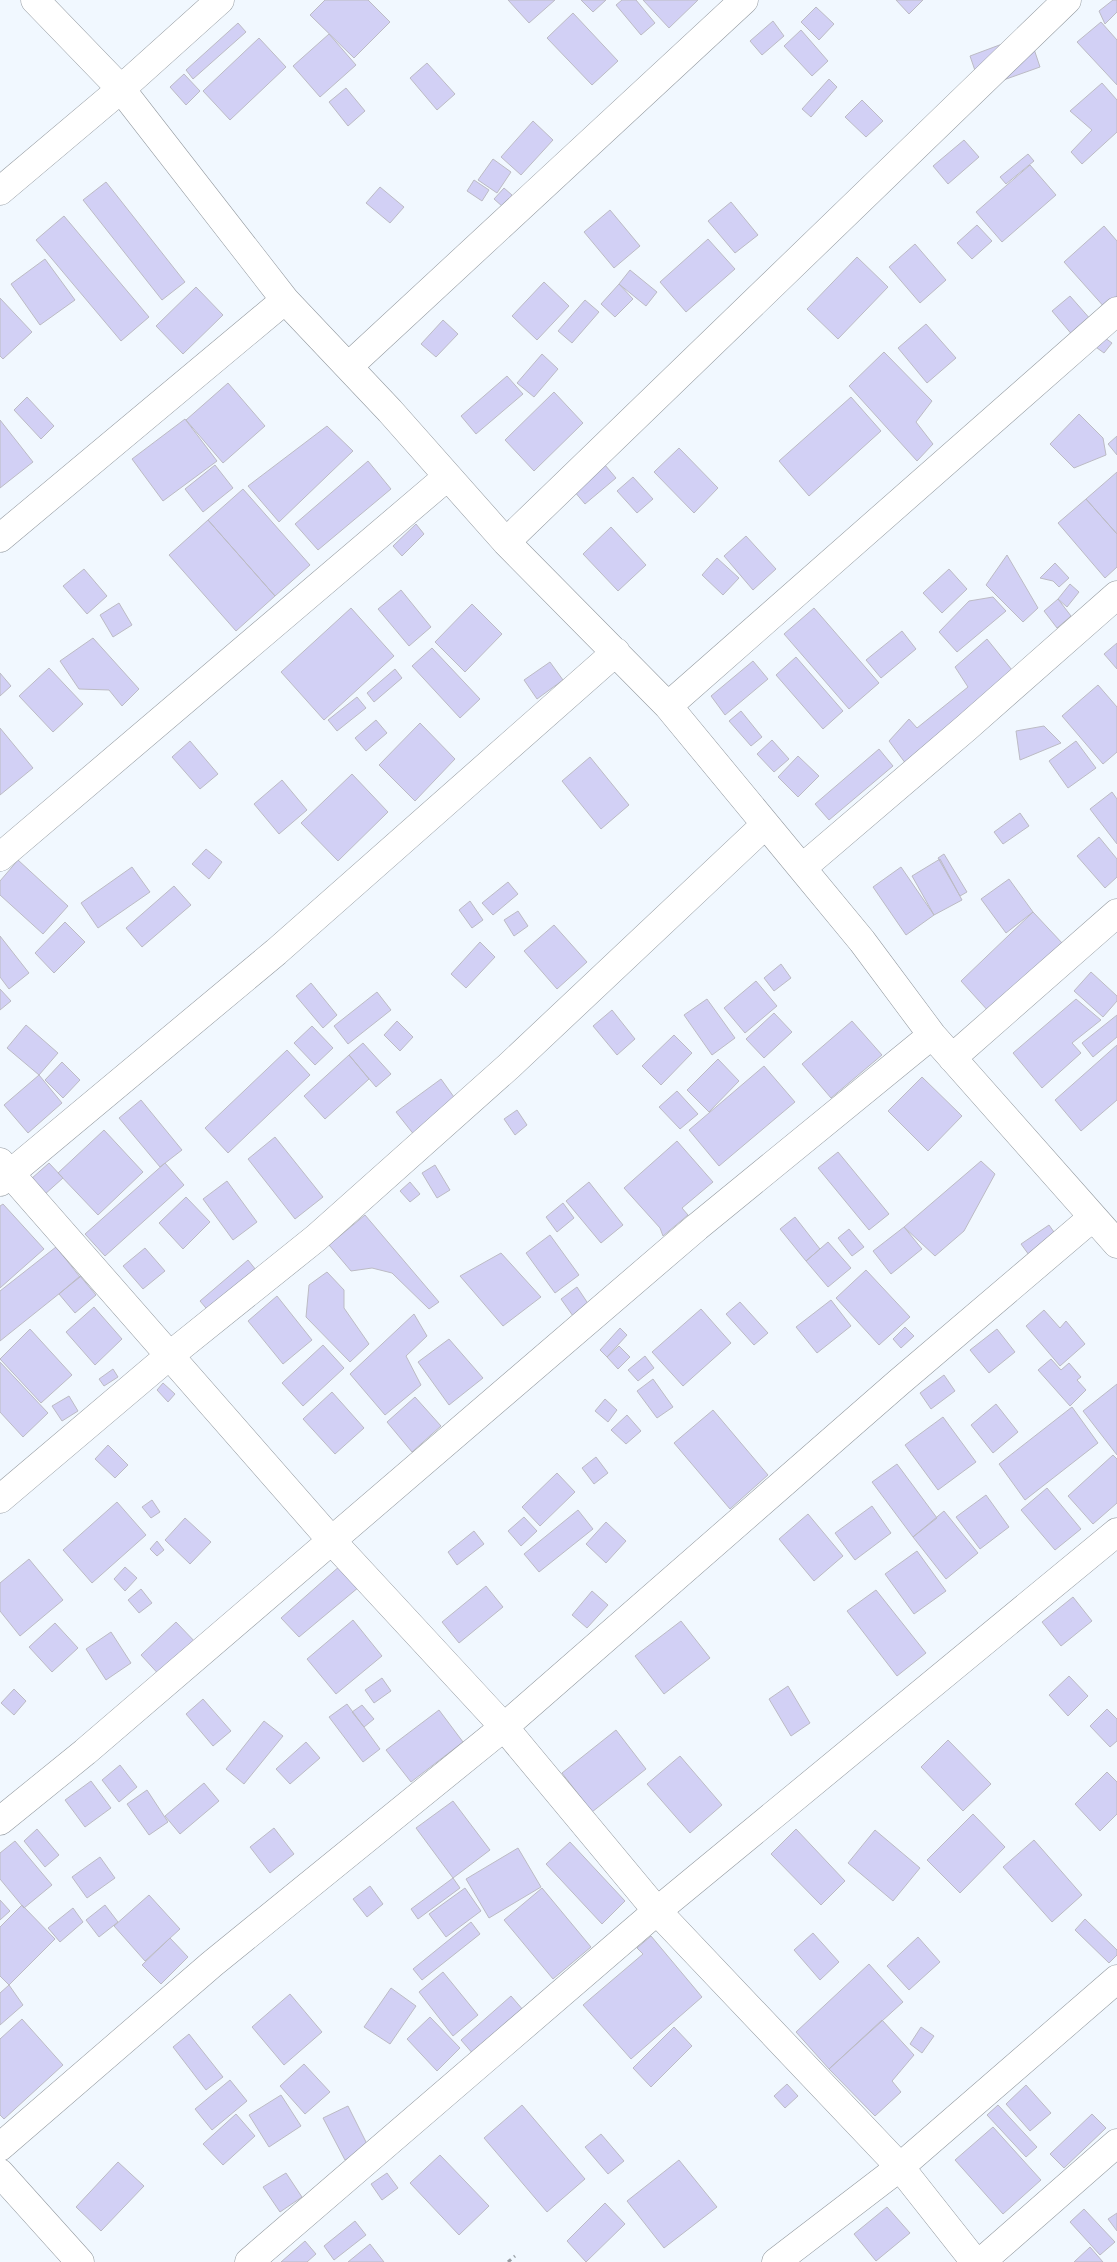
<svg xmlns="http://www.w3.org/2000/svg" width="1117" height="2262" viewBox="0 0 1117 2262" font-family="'PT Sans Narrow',sans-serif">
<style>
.building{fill:#d2d0f5;stroke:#bcbbc4}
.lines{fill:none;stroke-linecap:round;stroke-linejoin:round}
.minor-casing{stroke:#93999f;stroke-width:29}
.path{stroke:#979da2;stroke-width:3;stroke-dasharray:4 4;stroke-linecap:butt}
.minor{stroke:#fff;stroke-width:28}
</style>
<rect width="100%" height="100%" fill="#f1f8ff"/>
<path class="building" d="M325 0H368L390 22 354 58 310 15Z
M508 0H555L529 23Z
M581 0H606L593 12Z
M622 0H636L655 23 641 35 616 5Z
M643 0H698L669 28Z
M896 0H923L909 14Z
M1113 0H1117V12L1105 24 1099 11Z
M816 7 834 24 819 40 801 22Z
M573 13 618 61 592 85 547 38Z
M773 21 784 36 762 55 750 41Z
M1101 22 1117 40V85L1077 42Z
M238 23 246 32 193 79 186 70Z
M801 30 828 61 812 76 784 46Z
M329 34 356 65 320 97 293 66Z
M1029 34 1040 67 981 88 970 56Z
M259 38 286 67 230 120 203 91Z
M427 63 455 94 437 110 410 78Z
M184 74 200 91 186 105 170 87Z
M829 79 837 87 811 117 802 109Z
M1102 83 1117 100V132L1082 164 1071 152 1092 130 1070 111Z
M346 88 365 111 348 126 329 102Z
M862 100 883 121 866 137 845 117Z
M533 121 553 140 521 175 501 157Z
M964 140 979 157 948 184 933 166Z
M1028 154 1034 161 1006 184 1000 177Z
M493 159 511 172 497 193 478 180Z
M1030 165 1056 195 1002 242 976 212Z
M474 180 489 190 482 201 467 191Z
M106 182 185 282 162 300 83 200Z
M380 187 404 207 390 223 366 203Z
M504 188 512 195 503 207 494 199Z
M731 202 758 235 735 253 708 221Z
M610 210 640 246 614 268 584 232Z
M64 216 149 317 121 341 36 240Z
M977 225 992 241 972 259 957 243Z
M1104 226 1117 241V299L1106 309 1064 262Z
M708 239 735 269 686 312 660 282Z
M915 244 946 280 920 303 889 267Z
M857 257 888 287 838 339 807 309Z
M45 259 75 300 40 325 11 284Z
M630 270 657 292 646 306 619 284Z
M544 282 569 306 537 340 512 316Z
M619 284 633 299 615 317 601 304Z
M196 287 223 315 183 354 156 326Z
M1070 296 1092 321 1074 337 1052 311Z
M0 298 32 332 3 359 0 356Z
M585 300 599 312 572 343 558 331Z
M443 320 458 334 436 357 421 344Z
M926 324 956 358 927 383 898 348Z
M1090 327 1112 343 1104 353 1082 337Z
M884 352 932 401 916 422 933 444 917 461 849 386Z
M542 354 558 369 534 397 517 383Z
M507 376 523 394 476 434 461 416Z
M228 383 265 426 223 463 186 420Z
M554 392 583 423 534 471 505 440Z
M27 397 54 426 41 439 14 410Z
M851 397 881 431 809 496 779 461Z
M1079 414 1103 438 1106 455 1074 468 1050 444Z
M185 419 217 461 163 501 132 459Z
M0 420 33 462 0 488Z
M327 426 353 451 279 522 248 486Z
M1117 436V455L1108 444Z
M679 448 718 488 694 513 654 472Z
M368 461 391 489 318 550 295 524Z
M215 465 233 488 203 512 185 489Z
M605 465 616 478 585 504 574 491Z
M1117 472V534L1086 499Z
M633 477 653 499 637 513 617 491Z
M243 489 310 565 275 596 208 520Z
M1086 499 1117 534V567L1105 578 1058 523Z
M208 520 275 596 236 631 169 555Z
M416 524 424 534 402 556 393 546Z
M611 527 646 565 618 591 583 554Z
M746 536 776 569 753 590 724 556Z
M1007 555 1038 608 1023 622 986 585Z
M717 558 739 578 723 595 702 575Z
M1055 563 1069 578 1059 587 1053 581 1040 578Z
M84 569 107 596 87 614 63 586Z
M949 569 967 589 942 613 923 593Z
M1070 584 1079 592 1067 607 1058 599Z
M401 590 431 627 409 646 378 609Z
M993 597 1006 611 957 652 939 632 969 601Z
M1058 599 1071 616 1057 628 1044 611Z
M119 603 132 625 113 637 100 615Z
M472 604 502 634 465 672 435 642Z
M351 608 394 656 324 720 281 672Z
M814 608 879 683 849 709 784 634Z
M902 631 916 649 881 678 866 660Z
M93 638 139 689 122 706 109 690 79 689 60 661Z
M987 639 1012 670 906 764 889 741 909 719 917 728 968 687 955 667Z
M1117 643V669L1104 654Z
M432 648 480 699 460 718 412 666Z
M796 657 843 711 823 729 776 675Z
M753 661 768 679 725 715 711 696Z
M550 662 563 680 537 699 524 680Z
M49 668 83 704 53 732 19 696Z
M395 669 402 678 374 702 367 693Z
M0 673 11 686 0 696Z
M1098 685 1117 707V752L1103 764 1062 716Z
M357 697 366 708 337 731 328 720Z
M741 711 762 737 751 746 729 721Z
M376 720 387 733 366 751 355 738Z
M420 723 455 759 415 801 379 765Z
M1044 726 1061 743 1020 760 1016 731Z
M0 728 33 768 0 795Z
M772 740 789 759 774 772 757 754Z
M190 741 218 774 200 789 172 757Z
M1076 741 1096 768 1068 788 1049 761Z
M879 749 893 766 829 820 815 804Z
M798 756 819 776 798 797 778 777Z
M590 757 629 805 601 829 562 781Z
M352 774 388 812 338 861 301 823Z
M282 780 307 810 279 834 254 804Z
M1112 792 1117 799V844L1090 809Z
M1020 813 1029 826 1003 844 994 832Z
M1099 837 1117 859V877L1105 888 1077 856Z
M206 849 222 862 209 879 192 864Z
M944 854 967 892 960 896 938 858Z
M940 859 962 900 934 915 912 876Z
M18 860 68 906 43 934 0 895V881Z
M132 867 150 892 98 928 81 903Z
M901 867 934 915 906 935 873 887Z
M1009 879 1033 912 1006 933 981 899Z
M508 882 518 894 493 915 482 903Z
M174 886 191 905 142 947 126 928Z
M470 901 483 920 472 928 459 910Z
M518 911 528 926 514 936 504 920Z
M1033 912 1063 944 990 1013 961 981Z
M65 922 85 942 54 973 35 953Z
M554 925 587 962 557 989 524 951Z
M0 936 29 973 9 989 0 977Z
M480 942 495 957 466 988 451 974Z
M781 964 791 978 774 991 764 978Z
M1091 972 1117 996V1001L1103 1017 1074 991Z
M756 981 777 1006 745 1033 724 1008Z
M311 983 337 1015 323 1028 296 996Z
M0 989 11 1001 0 1010Z
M377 992 391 1010 348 1044 334 1026Z
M707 999 735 1038 712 1055 684 1015Z
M1076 999 1101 1020 1072 1043 1081 1053 1042 1088 1013 1053Z
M612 1010 635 1039 617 1055 593 1026Z
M774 1013 792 1032 764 1058 746 1039Z
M1117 1015V1037L1093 1057 1082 1043Z
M397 1021 413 1037 400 1051 384 1035Z
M852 1021 882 1055 831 1098 802 1064Z
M26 1025 58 1053 39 1075 7 1048Z
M312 1026 333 1048 315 1065 294 1043Z
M674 1035 692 1053 661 1085 642 1066Z
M363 1043 391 1074 376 1087 349 1055Z
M1117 1045V1100L1081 1131 1055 1100Z
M287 1050 310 1075 228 1153 205 1128Z
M349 1055 369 1079 325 1119 304 1096Z
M718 1059 739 1081 709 1112 687 1090Z
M62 1062 80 1080 63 1098 45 1080Z
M764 1066 795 1102 719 1166 689 1130Z
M39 1075 62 1103 28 1133 4 1105Z
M922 1077 962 1116 928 1151 888 1111Z
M441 1079 459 1104 415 1136 396 1112Z
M677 1091 698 1114 680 1129 659 1107Z
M141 1100 182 1150 160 1167 119 1118Z
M517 1110 527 1125 515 1135 504 1119Z
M104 1130 143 1172 98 1215 58 1173Z
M275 1137 323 1197 295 1219 248 1159Z
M677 1141 713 1182 682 1208 688 1215 663 1236 660 1228 624 1188Z
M838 1152 889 1214 869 1230 818 1168Z
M981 1161 995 1174 964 1231 935 1256 904 1227Z
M49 1163 63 1178 44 1195 31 1179Z
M165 1163 184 1185 105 1256 85 1234Z
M435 1165 450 1190 437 1198 422 1173Z
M227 1181 257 1222 233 1240 203 1199Z
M410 1182 420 1194 410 1202 400 1191Z
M589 1182 623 1225 601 1243 566 1201Z
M186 1197 210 1222 183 1249 159 1223Z
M563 1203 574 1218 557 1232 546 1217Z
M3 1204 44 1249 0 1288V1206Z
M365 1215 439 1302 429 1309 392 1273 372 1268 351 1271 329 1245Z
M795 1217 820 1249 806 1261 780 1229Z
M1049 1225 1056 1235 1029 1255 1021 1244Z
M904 1227 922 1249 891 1274 873 1251Z
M849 1229 864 1247 852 1256 838 1238Z
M550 1235 579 1275 555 1293 526 1253Z
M828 1242 851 1268 828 1287 806 1261Z
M56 1247 80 1277 0 1341V1291Z
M145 1248 165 1271 143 1289 123 1266Z
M501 1253 541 1297 503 1326 460 1276Z
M248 1260 264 1280 216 1320 200 1301Z
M866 1270 910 1317 879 1345 836 1298Z
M327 1272 344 1290V1308L369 1344 350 1362 306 1317 309 1285Z
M80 1276 96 1295 75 1313 59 1294Z
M577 1287 589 1305 573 1316 561 1299Z
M277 1296 312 1340 283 1364 248 1321Z
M831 1300 851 1326 817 1353 796 1327Z
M740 1302 768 1333 754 1345 726 1314Z
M94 1307 122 1339 95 1365 66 1332Z
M701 1309 731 1343 683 1386 652 1352Z
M1044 1310 1060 1328 1066 1321 1085 1344 1060 1366 1026 1326Z
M414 1314 427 1336 406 1356 421 1385 385 1415 350 1374Z
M905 1327 914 1336 901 1348 893 1339Z
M620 1328 627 1335 607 1357 600 1350Z
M30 1329 72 1375 41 1403 0 1359Z
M997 1329 1015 1352 989 1373 970 1350Z
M449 1339 483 1378 449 1405 418 1362Z
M323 1345 344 1368 303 1406 282 1383Z
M619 1346 630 1357 618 1369 607 1357Z
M645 1356 654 1368 638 1381 628 1370Z
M1051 1359 1061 1370 1069 1363 1081 1377 1077 1380 1086 1390 1070 1406 1038 1370Z
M0 1362 48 1413 23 1437 0 1412Z
M113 1369 118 1377 104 1386 99 1379Z
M944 1375 955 1391 931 1409 920 1393Z
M653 1379 673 1407 657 1418 637 1391Z
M163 1383 175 1394 168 1402 157 1390Z
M1117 1384V1455L1083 1411Z
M332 1392 364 1428 335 1454 303 1419Z
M69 1396 78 1411 62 1421 52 1406Z
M415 1397 441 1426 412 1452 387 1422Z
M605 1399 617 1410 608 1422 595 1411Z
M996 1404 1018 1432 993 1453 971 1425Z
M1072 1407 1098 1443 1025 1500 999 1464Z
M713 1410 768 1475 730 1509 674 1443Z
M627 1415 641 1431 626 1444 611 1430Z
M943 1417 976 1462 938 1490 905 1445Z
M108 1445 128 1465 115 1478 95 1459Z
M1113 1455 1117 1459V1503L1093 1524 1068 1496Z
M596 1457 608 1473 594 1484 582 1468Z
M897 1464 937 1518 913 1537 872 1482Z
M557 1473 575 1492 540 1526 522 1507Z
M1047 1488 1081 1529 1055 1550 1021 1510Z
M986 1495 1009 1527 980 1549 956 1517Z
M152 1500 160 1512 151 1518 142 1507Z
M117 1502 146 1535 92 1583 63 1550Z
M872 1506 891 1533 855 1560 835 1533Z
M578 1510 593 1529 539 1572 524 1554Z
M944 1511 978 1553 946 1579 913 1537Z
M808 1514 843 1556 814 1581 779 1539Z
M524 1517 537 1531 521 1546 508 1531Z
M185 1518 211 1542 190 1564 165 1540Z
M606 1522 626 1541 606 1563 586 1544Z
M474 1531 484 1544 457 1565 448 1552Z
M157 1541 164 1550 157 1556 150 1549Z
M917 1551 946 1591 914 1614 885 1574Z
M29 1559 63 1600 20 1636 0 1611V1583Z
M341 1565 359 1587 299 1637 281 1618Z
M125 1567 137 1578 125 1591 114 1579Z
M486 1586 503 1607 459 1643 442 1622Z
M141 1589 152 1603 139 1613 128 1600Z
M876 1590 926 1653 897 1676 847 1611Z
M592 1591 608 1605 587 1628 572 1615Z
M1073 1597 1092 1621 1061 1646 1042 1622Z
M353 1620 382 1656 336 1694 307 1659Z
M681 1621 710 1658 664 1694 635 1656Z
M176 1622 199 1646 163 1679 141 1655Z
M55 1623 78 1648 52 1672 29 1647Z
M111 1632 131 1663 106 1680 86 1649Z
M1069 1676 1088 1696 1068 1716 1049 1695Z
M382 1678 391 1691 374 1703 365 1690Z
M788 1686 810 1723 791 1736 769 1699Z
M14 1689 26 1701 14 1715 1 1703Z
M203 1699 231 1731 213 1746 186 1714Z
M347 1704 380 1749 363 1762 329 1717Z
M362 1705 374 1719 364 1727 352 1712Z
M1107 1709 1117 1719V1741L1110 1747 1090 1726Z
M439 1710 463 1742 411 1782 386 1750Z
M264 1721 283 1736 244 1784 226 1769Z
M616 1730 646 1769 592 1812 562 1773Z
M948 1740 991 1784 963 1811 921 1767Z
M306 1742 320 1758 290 1784 276 1769Z
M680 1756 722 1805 690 1833 647 1784Z
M120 1765 137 1787 119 1802 102 1780Z
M1107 1772 1117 1782V1814L1100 1831 1075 1804Z
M91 1781 111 1808 85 1827 65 1800Z
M204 1783 219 1801 180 1834 165 1816Z
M147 1790 168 1822 149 1835 127 1804Z
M453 1801 490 1850 453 1878 416 1828Z
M973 1814 1005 1847 960 1893 927 1860Z
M274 1828 294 1854 270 1873 250 1847Z
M37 1829 59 1855 45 1867 24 1841Z
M796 1829 845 1881 821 1905 771 1854Z
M875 1830 920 1868 893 1901 848 1863Z
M1034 1840 1082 1895 1052 1922 1003 1867Z
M15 1841 52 1885 24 1908 0 1879V1853Z
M570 1842 625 1901 602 1924 546 1864Z
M518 1848 541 1887 489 1918 466 1879Z
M100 1857 115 1878 87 1898 72 1877Z
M453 1878 460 1888 418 1919 411 1909Z
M370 1886 383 1904 367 1917 353 1899Z
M465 1888 481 1911 446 1937 429 1914Z
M542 1888 591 1947 553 1979 504 1920Z
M149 1895 180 1929 145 1961 114 1926Z
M0 1900 10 1911 0 1920Z
M22 1905 55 1939 9 1985 0 1976V1927Z
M105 1905 118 1922 99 1937 86 1920Z
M73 1908 83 1922 60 1942 48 1928Z
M1085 1919 1117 1950V1955L1109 1963 1075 1930Z
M471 1922 480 1934 422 1980 413 1969Z
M813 1933 839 1962 820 1980 794 1950Z
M651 1936 702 1997 631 2059 583 2005 643 1954 637 1948Z
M918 1937 940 1962 909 1990 887 1966Z
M170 1938 188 1957 161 1984 142 1965Z
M869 1964 903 2002 829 2069 796 2032Z
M443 1972 478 2015 453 2036 419 1992Z
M9 1985 23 2005 0 2025V1993Z
M391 1988 416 2006 390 2044 364 2027Z
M290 1994 322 2032 284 2065 252 2027Z
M511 1996 524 2011 474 2055 461 2040Z
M430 2017 460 2048 437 2071 407 2039Z
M22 2019 63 2065 4 2119 0 2115V2039Z
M882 2020 914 2055 892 2081 901 2092 875 2116 829 2069Z
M674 2027 692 2046 651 2087 633 2068Z
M921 2027 934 2036 922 2053 910 2044Z
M189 2034 223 2077 206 2090 173 2047Z
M304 2064 330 2092 305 2114 280 2086Z
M230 2080 247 2101 212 2130 195 2109Z
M787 2084 798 2096 785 2108 774 2096Z
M1026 2085 1051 2113 1030 2131 1006 2104Z
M281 2095 301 2126 269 2147 249 2115Z
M522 2105 585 2179 547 2212 484 2138Z
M998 2105 1037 2147 1026 2157 987 2115Z
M348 2106 369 2148 345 2160 323 2118Z
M236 2114 255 2136 223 2165 203 2144Z
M1092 2114 1106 2128 1064 2168 1050 2154Z
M993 2127 1041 2180 1003 2214 955 2160Z
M601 2134 624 2161 608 2174 585 2147Z
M440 2155 489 2206 459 2235 410 2183Z
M679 2160 717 2207 664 2248 627 2201Z
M118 2162 144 2186 101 2231 76 2207Z
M286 2173 302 2197 280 2212 263 2187Z
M387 2173 398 2188 382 2200 371 2184Z
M605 2203 625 2224 586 2262 567 2241Z
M887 2207 910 2233 876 2261 854 2234Z
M1084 2209 1115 2242 1100 2255 1070 2222Z
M1117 2213V2231L1108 2219Z
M355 2221 366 2235 334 2260 324 2246Z
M305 2241 316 2254 307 2262H281Z
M370 2244 384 2262H348Z
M1090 2247 1103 2262H1074Z"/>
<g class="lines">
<defs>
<path id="minor" d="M35 0 121 89 285 300 390 411 506 542 668 706 862 941 932 1035 1117 1244
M0 191 121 89 220 0
M349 366 744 0
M0 538 285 300
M506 542 1067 0
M668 706 1117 311
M0 857 447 477
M802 868 966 728 1117 595
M952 1058 1117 913
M0 1162 332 1541 504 1727 657 1911 900 2167 975 2262
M0 1182 276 952 616 652
M0 1499 169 1356 316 1238 509 1066 765 825
M0 1821 85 1752 697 1227 932 1035
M0 2147 212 1964 504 1727 898 1383 1093 1217
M0 2173 80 2262
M249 2262 657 1911 1117 1532
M776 2262 900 2167 1117 1979
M981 2262 1117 2143"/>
</defs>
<use href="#minor" class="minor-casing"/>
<path class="path" d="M508 2262 515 2256"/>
<use href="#minor" class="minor"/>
</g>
</svg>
